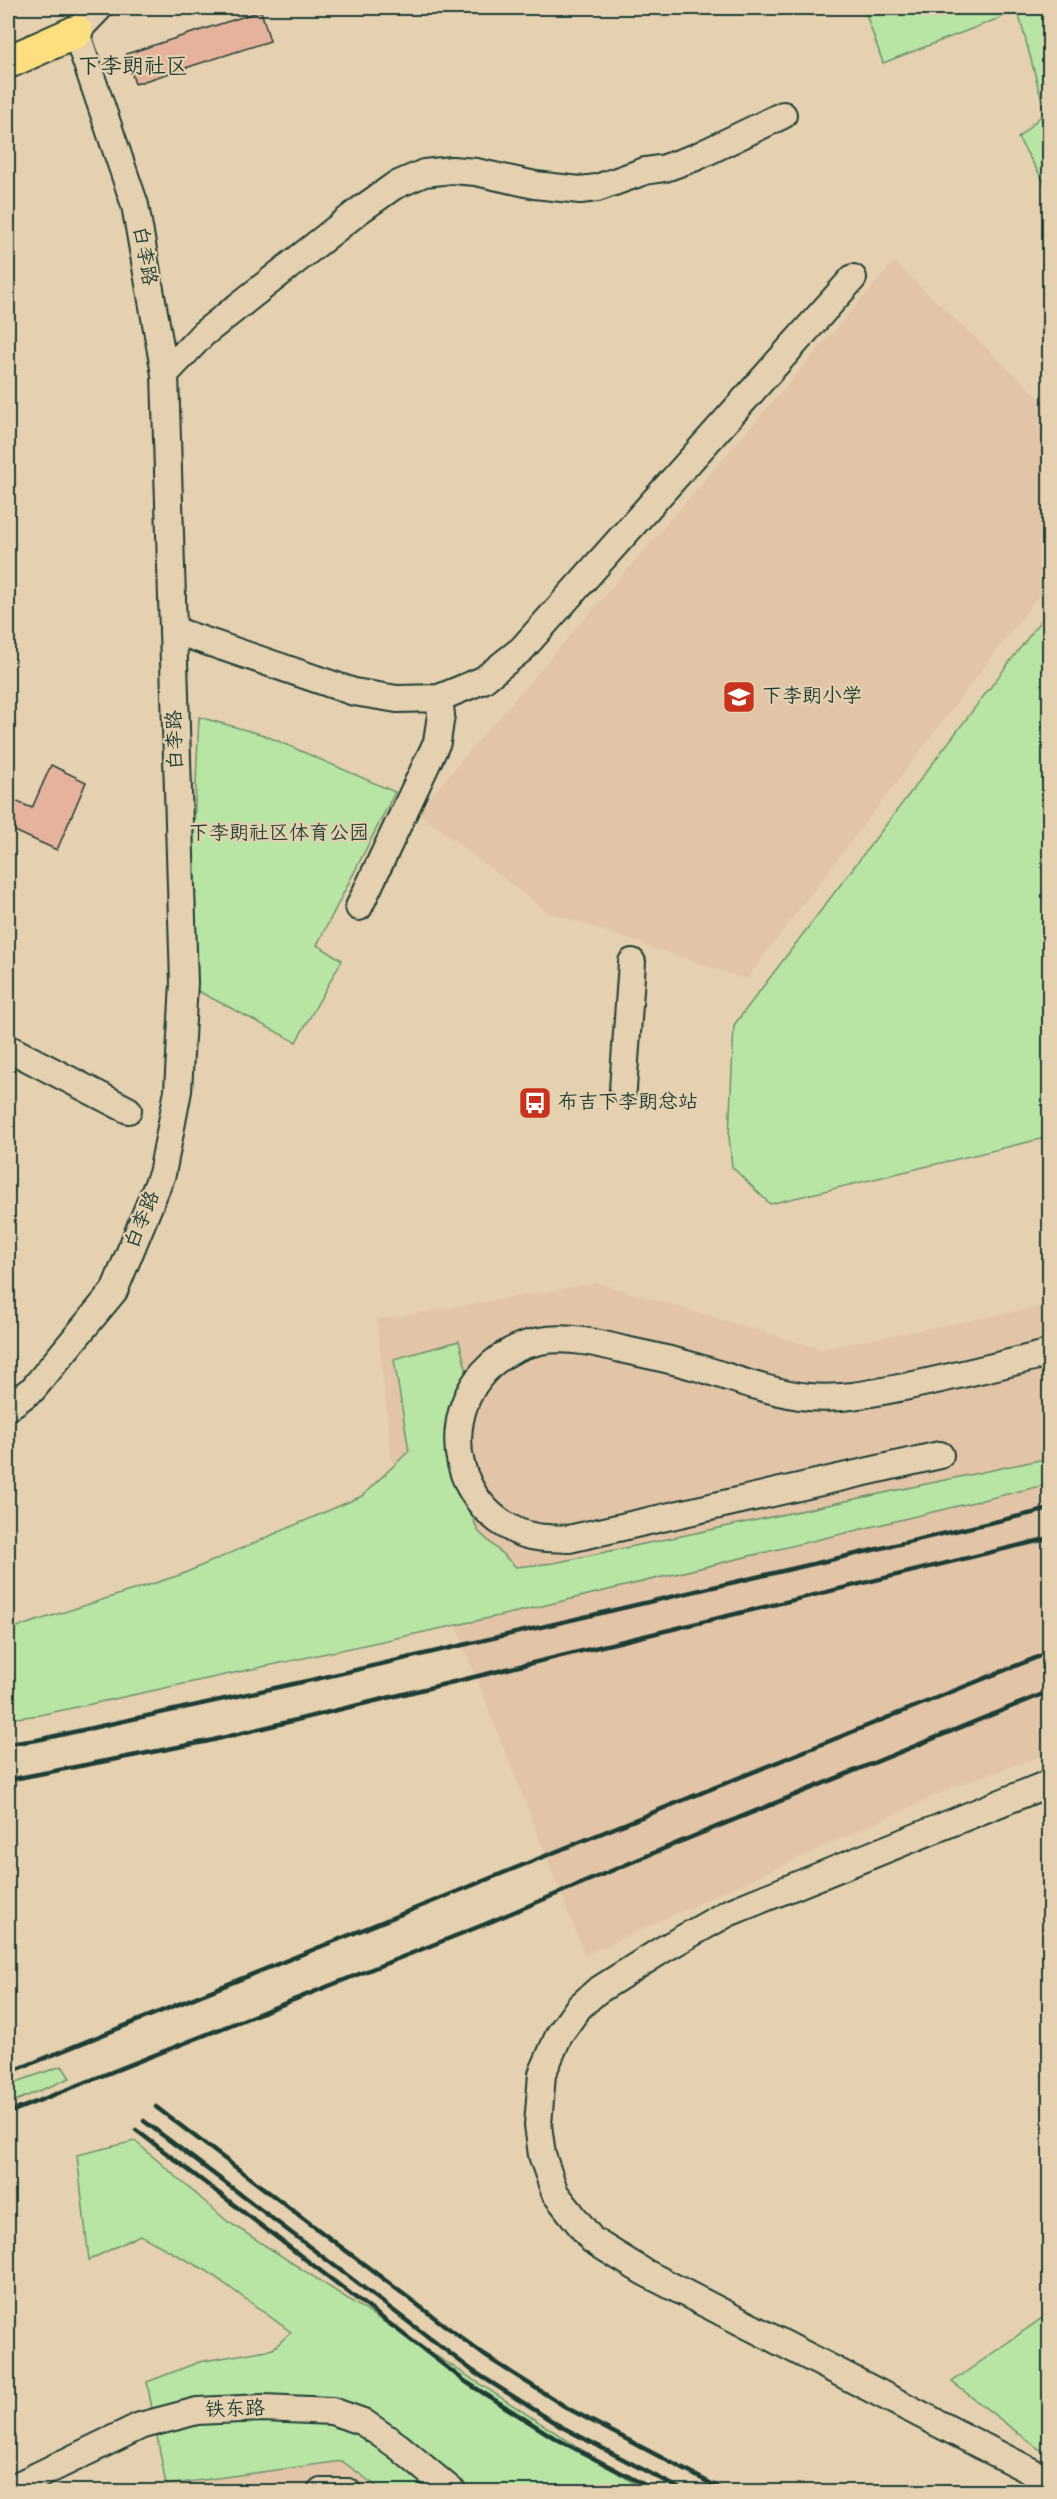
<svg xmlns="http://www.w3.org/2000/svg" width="1057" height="2499" viewBox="0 0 1057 2499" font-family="Kalam,'LXGW WenKai TC',sans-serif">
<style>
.built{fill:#e2c4a7}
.green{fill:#b8e5a3;stroke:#6c916c;stroke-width:1.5}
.building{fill:#e7b29b;stroke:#1f3d34;stroke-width:1.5}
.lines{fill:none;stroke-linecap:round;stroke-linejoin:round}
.minor-casing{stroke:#1f3d34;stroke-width:30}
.major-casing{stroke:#1f3d34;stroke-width:36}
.minor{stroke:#e5d0af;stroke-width:26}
.major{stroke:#fedf80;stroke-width:32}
.rail{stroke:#1f3d34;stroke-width:4.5}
.labels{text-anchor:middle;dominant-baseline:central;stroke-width:4.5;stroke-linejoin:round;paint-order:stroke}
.street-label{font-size:20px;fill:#1f3d34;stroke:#e5d0af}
.poi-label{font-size:20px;fill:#1f3d34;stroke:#e5d0af;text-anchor:start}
.park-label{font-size:20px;fill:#27453a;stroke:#e5d0af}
.quarter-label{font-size:22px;fill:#1f3d34;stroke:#e5d0af}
</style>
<rect width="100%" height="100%" fill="#e5d0af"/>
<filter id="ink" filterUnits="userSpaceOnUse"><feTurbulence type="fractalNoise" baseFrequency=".0167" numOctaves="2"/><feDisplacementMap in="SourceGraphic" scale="12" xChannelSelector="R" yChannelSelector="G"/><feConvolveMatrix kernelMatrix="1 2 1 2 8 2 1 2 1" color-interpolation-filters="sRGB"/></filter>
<g filter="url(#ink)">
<path class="built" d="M894 262 1049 407V582L746 979 546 911 417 812Z
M597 1283 821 1349 1049 1305V1753L963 1783 585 1955 392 1462 377 1320Z
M342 2461 383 2491 120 2492Z"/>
<path class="green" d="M864 8H1049V190L1018 138 1045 112 1018 11 883 63Z
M1049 610V1137L770 1204 732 1167 729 1136 734 1025Z
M199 717 264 735 395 792 317 945 342 960 296 1042 196 990 192 871Z
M459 1341 468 1376 450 1461 478 1531 516 1567 554 1563 1049 1458V1484L517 1612 40 1715 8 1719V1630L180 1575 362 1496 409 1451 394 1359Z
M62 2066 70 2078 8 2104V2085Z
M135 2141 227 2221 646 2491H383L342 2461 166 2485 147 2382 199 2362 273 2349 291 2332 207 2271 140 2235 89 2260 77 2155Z
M1049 2313V2312V2453L1039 2449 952 2382Z"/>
<path class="building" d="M261 11 270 41 135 84 126 54Z
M51 765 86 782 57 850 8 828V798L32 808Z"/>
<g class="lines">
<defs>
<path id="minor" d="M165 374 203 334 360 210 394 186 424 173 452 170 476 172 535 185 580 190 597 188 645 171 665 168 696 157 783 115
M173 630 354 692 397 699 439 698 483 680 522 649 853 278
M359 907 437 742 441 715 439 698
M8 1048 128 1110
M623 1089 632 962
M8 1407 33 1389 114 1291 162 1174 178 1091 184 983 165 374 135 205 76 32 99 8
M940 1455 569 1539C551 1538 533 1539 516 1531 428 1488 444 1360 540 1341 568 1336 598 1343 625 1350 649 1355 673 1360 696 1367 733 1378 771 1393 809 1397 841 1400 873 1393 904 1387 953 1377 1001 1365 1050 1353
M1050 1783 728 1913 662 1950 597 1991 579 2007 559 2035 542 2074 538 2125 542 2155 555 2193 592 2240 644 2272 1050 2481
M8 2490 140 2426 197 2411 263 2408 332 2411 363 2422 398 2446 453 2492
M321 2492H348"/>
<path id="major" d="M8 62 76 32"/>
</defs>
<use href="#minor" class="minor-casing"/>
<use href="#major" class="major-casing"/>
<use href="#minor" class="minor"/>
<use href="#major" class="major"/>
<path class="rail" d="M8 1744 37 1740 325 1677 1050 1509
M8 1780 209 1741 1050 1538
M8 2073 1050 1652
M156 2107 484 2355 569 2409 727 2492
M8 2113 483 1925 682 1841 1050 1691
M144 2121 473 2371 560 2426 686 2492
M136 2130 466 2382 553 2437 658 2492"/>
</g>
</g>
<defs>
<symbol id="school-square" viewBox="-11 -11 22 22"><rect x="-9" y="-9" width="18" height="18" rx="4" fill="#c8321e" stroke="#e5d0af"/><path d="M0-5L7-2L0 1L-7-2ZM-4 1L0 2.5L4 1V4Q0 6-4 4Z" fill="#fff"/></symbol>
<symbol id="bus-square" viewBox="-11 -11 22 22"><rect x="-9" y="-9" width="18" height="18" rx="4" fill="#c8321e" stroke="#e5d0af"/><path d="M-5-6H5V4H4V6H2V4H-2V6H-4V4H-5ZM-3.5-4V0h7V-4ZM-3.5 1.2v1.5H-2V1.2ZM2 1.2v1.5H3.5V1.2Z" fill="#fff"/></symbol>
</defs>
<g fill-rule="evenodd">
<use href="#school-square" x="720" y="678" width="38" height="38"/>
<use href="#bus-square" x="516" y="1084" width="38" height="38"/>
</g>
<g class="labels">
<g class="street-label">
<text transform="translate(144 256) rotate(80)">白李路</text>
<text transform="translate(176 740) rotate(-92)">白李路</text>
<text transform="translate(143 1220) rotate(-68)">白李路</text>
<text transform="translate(235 2410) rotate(-2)">铁东路</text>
</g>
<g class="poi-label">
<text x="762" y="697">下李朗小学</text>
<text x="558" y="1103">布吉下李朗总站</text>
</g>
<g class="park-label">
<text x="279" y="834">下李朗社区体育公园</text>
</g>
<g class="quarter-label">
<text x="133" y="67">下李朗社区</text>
</g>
</g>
<rect width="1057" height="2499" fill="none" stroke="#e5d0af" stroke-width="30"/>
<rect x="15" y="15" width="1027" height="2469" fill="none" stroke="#1f3d34" stroke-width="2" filter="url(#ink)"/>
</svg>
